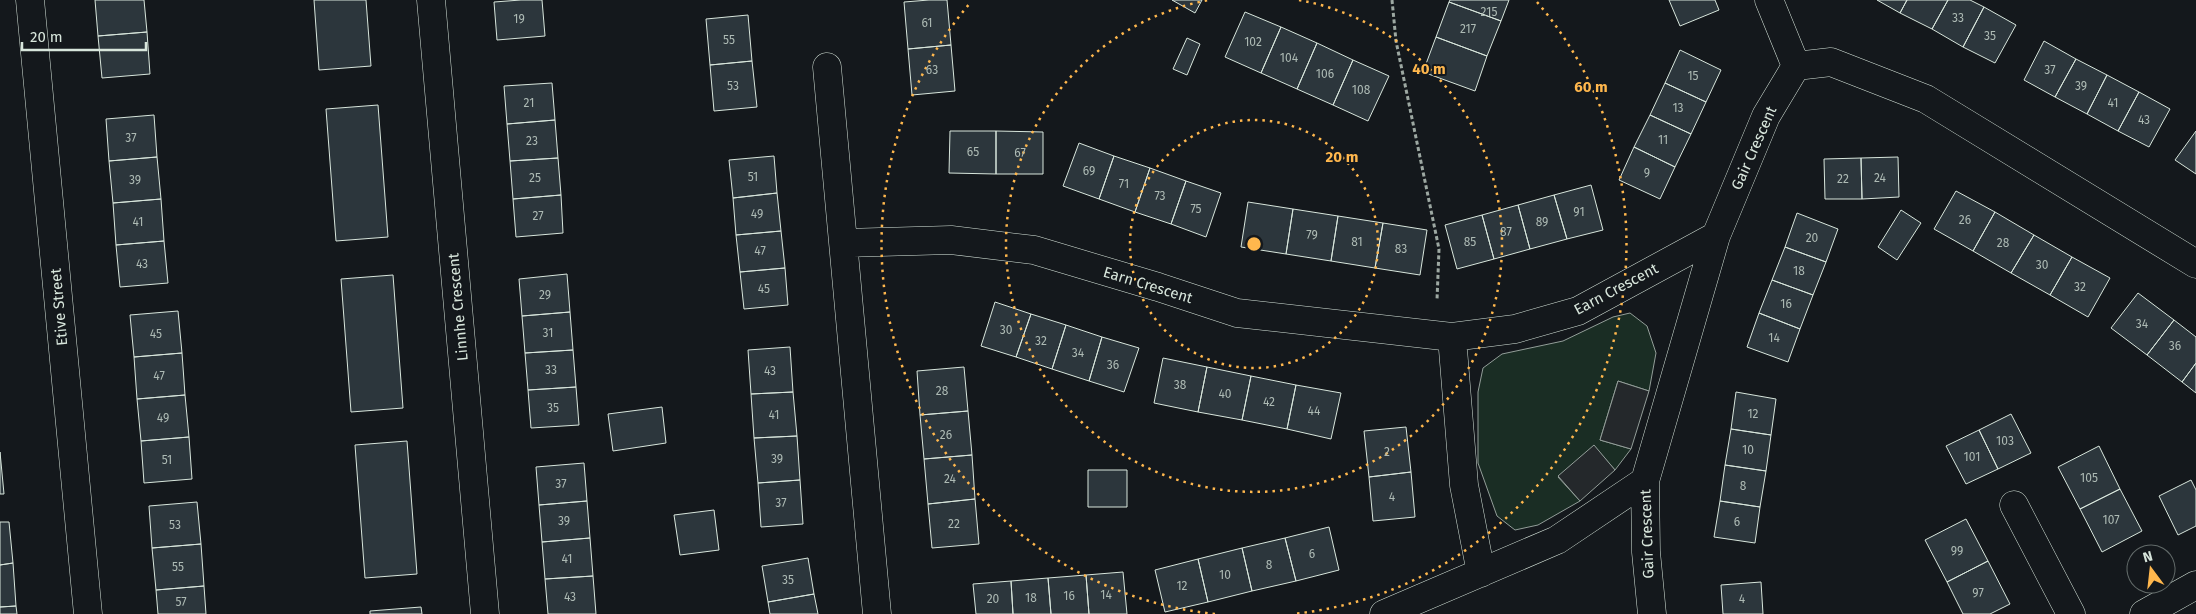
<svg xmlns="http://www.w3.org/2000/svg" width="2196" height="614" viewBox="0 0 2196 614" font-family="'Fira Sans',sans-serif">
<style>
.green{fill:#1a2d24;stroke:#939e99}
.parking{fill:#24282b;stroke:#939e99}
.building{fill:#2c363c;stroke:#d8e6dc}
.lines{fill:none;stroke-linecap:round;stroke-linejoin:round}
.minor-casing{stroke:#d8e6dc;stroke-width:29}
.path{stroke:#9da8a2;stroke-width:3;stroke-dasharray:4 2.5;stroke-linecap:butt}
.minor{stroke:#14181c;stroke-width:28}
.ring{fill:none;stroke:#ffb74d;stroke-width:2.5;stroke-dasharray:2.5 5}
.labels{text-anchor:middle;dominant-baseline:central;stroke-width:4;stroke-linejoin:round;paint-order:stroke}
.number-label{font-size:12px;fill:#adbab4}
.street-label{font-size:15px;fill:#d8e6dc;stroke:#14181c}
.centre{fill:#ffb74d;stroke:#14181c;stroke-width:2.5}
.ring-label{font-size:15px;text-anchor:middle;font-weight:bold;fill:#ffb74d;stroke:#14181c;stroke-width:4;stroke-linejoin:round;paint-order:stroke}
</style>
<rect width="100%" height="100%" fill="#14181c"/>
<path class="green" d="M1630 313 1647 326 1656 353 1649 391 1618 381 1600 440 1631 449 1615 470 1594 446 1558 477 1580 501 1538 525 1515 530 1497 516 1478 463V392L1483 368 1502 354 1563 341 1613 317Z"/>
<path class="parking" d="M1618 381 1649 391 1631 449 1600 440Z
M1594 445 1615 470 1580 501 1558 476Z"/>
<path class="building" d="M95 0H144L147 32 98 36Z
M314 0H366L371 66 319 70Z
M521 0H542L545 36 497 40 494 2Z
M929 0H947L951 45 908 49 904 2Z
M1172 0H1202L1195 13Z
M1450 0H1509L1501 21 1449 2Z
M1669 0H1715L1719 10 1680 26Z
M1877 0H1907L1900 13Z
M1907 0H1948L1932 29 1900 13Z
M1948 0H1970L1984 7 1963 47 1932 29Z
M1449 2 1501 21 1487 56 1436 37Z
M1984 7 2016 25 1995 63 1963 47Z
M1245 12 1281 27 1261 73 1225 57Z
M748 15 752 61 710 65 706 19Z
M1281 27 1317 43 1297 89 1261 73Z
M147 32 150 74 102 78 98 36Z
M1436 37 1487 56 1475 91 1423 72Z
M1187 38 1200 44 1187 75 1173 69Z
M2044 41 2076 59 2055 97 2024 80Z
M1317 43 1353 60 1333 105 1297 89Z
M951 45 955 91 912 95 908 49Z
M1680 50 1721 70 1706 102 1665 83Z
M2076 59 2107 75 2087 114 2055 97Z
M1353 60 1389 76 1368 121 1333 105Z
M752 61 757 107 714 111 710 65Z
M2107 75 2139 92 2118 131 2087 114Z
M552 83 555 120 507 124 504 86Z
M1665 83 1706 102 1691 134 1650 115Z
M2139 92 2170 109 2149 147 2118 131Z
M378 105 388 237 336 241 326 109Z
M154 115 157 157 109 161 106 119Z
M1650 115 1691 134 1675 167 1634 147Z
M555 120 558 158 510 161 507 124Z
M950 131H996V174L949 173Z
M996 131 1043 132V174H996Z
M2196 131V174L2175 160Z
M1079 143 1114 156 1099 199 1063 186Z
M1634 147 1675 167 1660 199 1619 180Z
M774 156 777 193 733 198 729 160Z
M1114 156 1150 168 1135 212 1099 199Z
M157 157 161 199 113 203 109 161Z
M1898 157 1899 197 1862 199 1861 158Z
M558 158 561 195 513 199 510 161Z
M1861 158 1862 199H1825L1824 159Z
M1150 168 1186 181 1171 224 1135 212Z
M1186 181 1221 193 1206 237 1171 224Z
M1591 185 1603 230 1567 239 1554 195Z
M1956 191 1995 212 1973 251 1934 229Z
M777 193 781 231 736 235 733 198Z
M561 195 563 233 516 237 513 199Z
M1554 195 1567 239 1530 249 1518 205Z
M161 199 164 241 116 245 113 203Z
M1248 202 1293 209 1286 254 1241 247Z
M1518 205 1530 249 1494 259 1482 215Z
M1293 209 1338 216 1331 261 1286 254Z
M1901 210 1921 223 1897 260 1878 247Z
M1995 212 2034 235 2011 273 1973 251Z
M1797 213 1838 229 1826 262 1785 247Z
M1482 215 1494 259 1457 269 1445 225Z
M1338 216 1383 223 1375 268 1331 261Z
M1383 223 1427 230 1420 275 1375 268Z
M781 231 785 268 740 272 736 235Z
M2034 235 2072 257 2050 295 2011 273Z
M164 241 168 283 120 287 116 245Z
M1785 247 1826 262 1813 295 1772 280Z
M2072 257 2110 278 2088 317 2050 295Z
M785 268 788 305 744 309 740 272Z
M567 274 570 312 522 316 519 279Z
M393 275 403 408 351 412 341 279Z
M1772 280 1813 295 1800 329 1759 313Z
M2138 293 2174 320 2147 355 2111 328Z
M995 302 1031 314 1016 357 981 346Z
M178 311 182 353 134 357 130 315Z
M570 312 573 350 525 353 522 316Z
M1759 313 1800 329 1788 362 1747 347Z
M1031 314 1066 325 1052 369 1016 357Z
M2174 320 2196 337V363L2182 382 2147 355Z
M1066 325 1102 337 1089 381 1052 369Z
M1102 337 1139 348 1124 392 1089 381Z
M790 347 793 392 751 394 748 350Z
M573 350 576 387 528 390 525 353Z
M182 353 185 395 137 399 134 357Z
M1163 358 1207 367 1198 412 1154 403Z
M2196 363V393L2182 382Z
M964 367 968 411 920 415 917 371Z
M1207 367 1251 376 1242 420 1198 412Z
M1251 376 1296 385 1287 429 1242 420Z
M1296 385 1341 393 1331 439 1287 429Z
M576 387 579 425 531 428 528 390Z
M793 392 797 436 754 438 751 394Z
M1736 392 1776 399 1771 435 1731 429Z
M185 395 189 437 141 441 137 399Z
M662 407 666 443 613 451 608 414Z
M968 411 972 455 924 459 920 415Z
M2011 414 2031 453 1998 469 1979 430Z
M1406 427 1411 472 1369 477 1364 431Z
M1731 429 1771 435 1766 471 1725 465Z
M1979 430 1998 469 1966 484 1946 446Z
M797 436 800 480 758 483 754 438Z
M189 437 192 479 144 483 141 441Z
M407 441 417 574 365 578 355 445Z
M2099 446 2120 489 2080 509 2058 467Z
M0 452 4 494H0Z
M972 455 975 499 928 504 924 459Z
M584 463 587 501 539 505 536 467Z
M1725 465 1766 471 1760 507 1720 501Z
M1088 470H1127V507H1088Z
M1411 472 1415 517 1373 521 1369 477Z
M800 480 803 524 761 527 758 483Z
M2191 480 2196 490V526L2178 535 2159 496Z
M2120 489 2142 531 2102 552 2080 509Z
M975 499 979 544 932 548 928 504Z
M587 501 590 538 542 542 539 505Z
M1720 501 1760 507 1755 543 1714 537Z
M197 502 201 544 152 548 149 506Z
M714 510 719 550 680 555 674 515Z
M1966 519 1988 561 1947 582 1925 540Z
M0 522H9L13 563 0 565Z
M1329 527 1339 570 1296 581 1285 538Z
M590 538 593 576 545 579 542 542Z
M1285 538 1296 581 1252 591 1242 548Z
M201 544 204 586 156 590 152 548Z
M1242 548 1252 591 1208 602 1198 559Z
M808 558 814 594 768 602 762 566Z
M1198 559 1208 602 1165 612 1155 570Z
M1988 561 2010 604 1990 614H1963L1947 582Z
M13 563 16 606 0 607V565Z
M1123 572 1127 614H1089L1086 575Z
M1086 575 1089 614H1051L1048 578Z
M593 576 596 614H548L545 579Z
M1048 578 1051 614H1013L1011 581Z
M1011 581 1013 614H976L973 584Z
M1761 582 1763 614H1723L1721 585Z
M204 586 206 614H158L156 590Z
M814 594 818 614H770L768 602Z
M16 606 17 614H0V607Z
M421 607 422 614H370V611Z"/>
<g class="lines">
<defs>
<path id="minor" d="M30 0 88 614
M431 0 485 614
M1769 0 1796 66
M827 67 877 614
M844 243 951 240 1034 250 1158 287 1237 313 1452 337 1515 329 1578 311 1716 236
M1452 337 1464 485 1481 573
M2014 505 2071 614
M1384 614 1557 540 1645 481
M1652 614 1646 552 1645 481 1716 236 1766 116 1796 66 1831 62 1926 99 2196 264
M2144 614 2196 585"/>
</defs>
<use href="#minor" class="minor-casing"/>
<path class="path" d="M1392 0 1396 41 1439 249 1437 300"/>
<use href="#minor" class="minor"/>
</g>
<g class="ring">
<circle cx="1254" cy="244" r="124"/>
<path d="M1299 0A248 248 0 1 1 1209 0"/>
<path d="M1215 614A372 372 0 0 1 971 2M1537 2A372 372 0 0 1 1293 614"/>
</g>
<g class="labels">
<g class="number-label">
<text x="1489" y="12">215</text>
<text x="1958" y="18">33</text>
<text x="519" y="19">19</text>
<text x="927" y="23">61</text>
<text x="1468" y="29">217</text>
<text x="1990" y="36">35</text>
<text x="729" y="40">55</text>
<text x="1253" y="42">102</text>
<text x="1289" y="58">104</text>
<text x="932" y="70">63</text>
<text x="2050" y="70">37</text>
<text x="1325" y="74">106</text>
<text x="1693" y="76">15</text>
<text x="733" y="86">53</text>
<text x="2081" y="86">39</text>
<text x="1361" y="90">108</text>
<text x="529" y="103">21</text>
<text x="2113" y="103">41</text>
<text x="1678" y="108">13</text>
<text x="2144" y="120">43</text>
<text x="131" y="138">37</text>
<text x="1663" y="140">11</text>
<text x="532" y="141">23</text>
<text x="973" y="152">65</text>
<text x="1020" y="153">67</text>
<text x="1089" y="171">69</text>
<text x="1647" y="173">9</text>
<text x="753" y="177">51</text>
<text x="535" y="178">25</text>
<text x="1880" y="178">24</text>
<text x="1843" y="179">22</text>
<text x="135" y="180">39</text>
<text x="1124" y="184">71</text>
<text x="1160" y="196">73</text>
<text x="1196" y="209">75</text>
<text x="1579" y="212">91</text>
<text x="757" y="214">49</text>
<text x="538" y="216">27</text>
<text x="1965" y="220">26</text>
<text x="138" y="222">41</text>
<text x="1542" y="222">89</text>
<text x="1506" y="232">87</text>
<text x="1312" y="235">79</text>
<text x="1812" y="238">20</text>
<text x="1357" y="242">81</text>
<text x="1470" y="242">85</text>
<text x="2003" y="243">28</text>
<text x="1401" y="249">83</text>
<text x="760" y="251">47</text>
<text x="142" y="264">43</text>
<text x="2042" y="265">30</text>
<text x="1799" y="271">18</text>
<text x="2080" y="287">32</text>
<text x="764" y="289">45</text>
<text x="545" y="295">29</text>
<text x="1786" y="304">16</text>
<text x="2142" y="324">34</text>
<text x="1006" y="330">30</text>
<text x="548" y="333">31</text>
<text x="156" y="334">45</text>
<text x="1774" y="338">14</text>
<text x="1041" y="341">32</text>
<text x="2175" y="346">36</text>
<text x="1078" y="353">34</text>
<text x="1113" y="365">36</text>
<text x="551" y="370">33</text>
<text x="770" y="371">43</text>
<text x="159" y="376">47</text>
<text x="1180" y="385">38</text>
<text x="942" y="391">28</text>
<text x="1225" y="394">40</text>
<text x="1269" y="402">42</text>
<text x="553" y="408">35</text>
<text x="1314" y="411">44</text>
<text x="1753" y="414">12</text>
<text x="774" y="415">41</text>
<text x="163" y="418">49</text>
<text x="946" y="435">26</text>
<text x="2005" y="441">103</text>
<text x="1748" y="450">10</text>
<text x="1387" y="452">2</text>
<text x="1972" y="457">101</text>
<text x="777" y="459">39</text>
<text x="167" y="460">51</text>
<text x="2089" y="478">105</text>
<text x="950" y="479">24</text>
<text x="561" y="484">37</text>
<text x="1743" y="486">8</text>
<text x="1392" y="497">4</text>
<text x="781" y="503">37</text>
<text x="2111" y="520">107</text>
<text x="564" y="521">39</text>
<text x="1737" y="522">6</text>
<text x="954" y="524">22</text>
<text x="175" y="525">53</text>
<text x="1957" y="551">99</text>
<text x="1312" y="554">6</text>
<text x="567" y="559">41</text>
<text x="1269" y="565">8</text>
<text x="178" y="567">55</text>
<text x="1225" y="575">10</text>
<text x="788" y="580">35</text>
<text x="1182" y="586">12</text>
<text x="1978" y="593">97</text>
<text x="1106" y="595">14</text>
<text x="1069" y="596">16</text>
<text x="570" y="597">43</text>
<text x="1031" y="598">18</text>
<text x="993" y="599">20</text>
<text x="1742" y="599">4</text>
<text x="181" y="602">57</text>
</g>
<g class="street-label">
<text transform="translate(1754 148) rotate(-66)">Gair Crescent</text>
<text transform="translate(1148 285) rotate(17)">Earn Crescent</text>
<text transform="translate(1616 289) rotate(-28)">Earn Crescent</text>
<text transform="translate(59 307) rotate(-95)">Etive Street</text>
<text transform="translate(458 307) rotate(-95)">Linnhe Crescent</text>
<text transform="translate(1647 534) rotate(-92)">Gair Crescent</text>
</g>
</g>
<circle cx="1254" cy="244" r="8" class="centre"/>
<g class="ring-label">
<text x="1429" y="74">40 m</text>
<text x="1591" y="92">60 m</text>
<text x="1342" y="162">20 m</text>
</g>
<g transform="translate(2151 569) rotate(345)"><circle r="24" fill="#14181c" stroke="#626a69"/>
<path d="M0-4L9 19L0 12L-9 19Z" fill="#ffb74d"/>
<text y="-8" font-size="14" font-weight="bold" text-anchor="middle" fill="#d8e6dc">N</text>
</g>
<path d="M22 42v8h124v-8" fill="none" stroke="#d8e6dc" stroke-width="2.5"/>
<text x="30" y="42" font-size="15" fill="#d8e6dc" stroke="#14181c" stroke-width="4" paint-order="stroke">20 m</text>
</svg>
